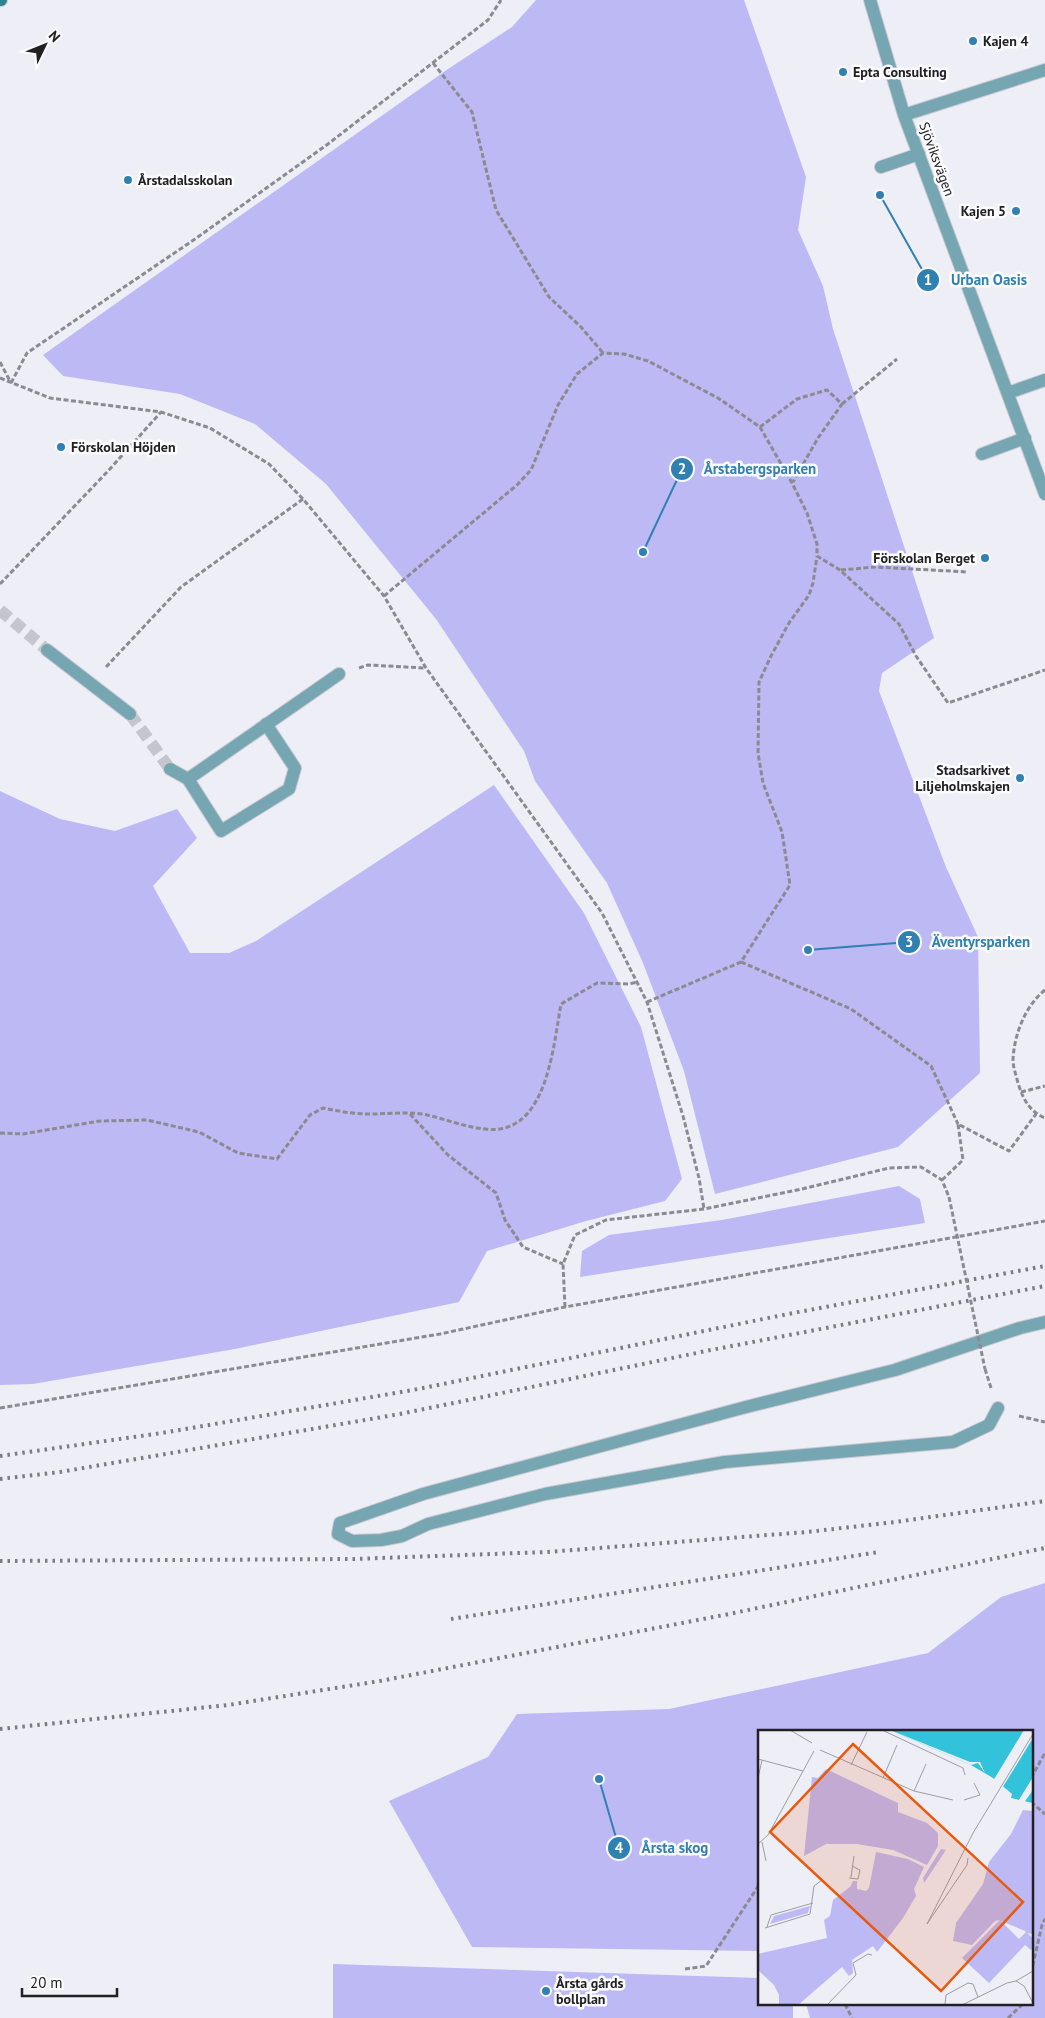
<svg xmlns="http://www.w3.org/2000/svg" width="1045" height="2018" viewBox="0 0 1045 2018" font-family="'PT Sans',sans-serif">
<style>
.green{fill:#bcb9f5}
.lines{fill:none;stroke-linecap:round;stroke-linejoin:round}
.street-tunnel{stroke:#c5c5cd;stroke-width:12;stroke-dasharray:12 6;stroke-linecap:butt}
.lane-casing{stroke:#c9c9d1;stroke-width:14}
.street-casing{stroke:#c9c9d1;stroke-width:14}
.secondary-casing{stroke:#c9c9d1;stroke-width:14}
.path{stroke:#8a8a90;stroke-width:3;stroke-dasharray:5 2.5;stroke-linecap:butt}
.lane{stroke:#76a6b1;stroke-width:12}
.street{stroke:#76a6b1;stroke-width:12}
.secondary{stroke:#2f8292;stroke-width:12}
.rail{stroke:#7a7a80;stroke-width:4;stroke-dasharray:2.5 5;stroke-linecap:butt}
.path-bridge{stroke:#8a8a90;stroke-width:3;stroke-dasharray:5 2.5;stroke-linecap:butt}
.poi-dot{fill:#3180b2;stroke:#fcfcfe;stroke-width:2}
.labels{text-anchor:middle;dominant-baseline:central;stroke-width:5;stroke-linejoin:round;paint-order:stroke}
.poi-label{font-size:14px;font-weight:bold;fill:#212124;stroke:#fcfcfe;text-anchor:start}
.street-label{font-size:14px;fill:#212124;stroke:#fcfcfe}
.inset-road{fill:none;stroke:#9c9ca3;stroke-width:1}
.view{fill:#e8590c;fill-opacity:0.15;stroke:#e8590c;stroke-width:2.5}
.inset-edge{fill:none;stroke:#212124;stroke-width:2.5}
.leader{fill:none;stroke:#3180b2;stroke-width:2}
.callout-dot{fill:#3180b2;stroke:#fcfcfe;stroke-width:2}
.mark-label{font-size:15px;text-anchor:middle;font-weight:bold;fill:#fff}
.callout-label{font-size:15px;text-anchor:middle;font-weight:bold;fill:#3180b2;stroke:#fcfcfe;stroke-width:5;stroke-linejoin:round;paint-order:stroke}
</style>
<rect width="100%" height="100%" fill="#eeeef7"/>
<path class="green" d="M536 0H744L806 177 798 230 823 286 833 329 934 638 882 673 879 691 946 867 978 937 980 1073 898 1147 715 1194 684 1071 643 963 607 883 535 781 524 751 436 619 326 484 255 424 180 394 63 376 43 355 448 69 512 27Z
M494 785 584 913 641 1027 682 1179 665 1201 586 1221 487 1251 459 1302 235 1349 33 1384 0 1385V791L60 819 115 831 177 809 197 838 153 886 190 953H229L256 941Z
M899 1186 920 1199 925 1223 580 1277 582 1251 609 1235 722 1220Z
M1045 1583V2018H810L806 2004H1031V1732H759V1951L472 1947 389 1801 488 1757 517 1714 669 1709 928 1653 1001 1597Z
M333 1964 759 1978V2004H793V2018H333Z"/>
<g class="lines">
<path class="street-tunnel" d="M0 610 47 650
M130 714 170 769"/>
<defs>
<path id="lane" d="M881 167 919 154
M982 454 1025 438
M998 1408 989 1425 953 1442 725 1462 545 1494 428 1524 402 1536 381 1540 352 1541 338 1534 340 1523 423 1494 746 1407 895 1370 1020 1328 1045 1322"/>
<path id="street" d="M870 0 904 115 1045 494
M904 115 1045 70
M1008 393 1045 380
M47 650 130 714
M170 769 188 779 221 831 289 789 295 768 266 724
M188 779 339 674"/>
<path id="secondary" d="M0 0H1"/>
</defs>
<use href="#lane" class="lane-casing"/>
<use href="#street" class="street-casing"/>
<use href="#secondary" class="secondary-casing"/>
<path class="path" d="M433 63 472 112 496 210 549 297 581 327 603 353
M0 362 11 383
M0 378 50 398 161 412 210 428 269 464 303 499 384 596 426 668 602 913 647 1002 683 1116 699 1178 704 1209
M11 383 27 353 195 239 328 144 488 20 501 0
M842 404 897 359
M760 427 797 399 827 390 842 404 818 438 793 482
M841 570 875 567 968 572
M0 584 109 470 161 412
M384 596 517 485 531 470 558 405 577 374 603 353 624 354 648 361 718 398 760 427 792 483 807 513 817 544V556L840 570 899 624 916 656 948 703 1045 670
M106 667 181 587 303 499
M359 668 368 665 425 668
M741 962 851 1009 931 1066 958 1124
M1045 990C1025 1006 1014 1035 1013 1060 1013 1067 1016 1075 1018 1083 1023 1099 1029 1111 1045 1118
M647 1002 741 962 790 885 782 832 763 783 758 753 759 682 771 656 789 623 809 595 813 583 817 556
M1021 1092 1045 1086
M410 1114 448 1155 496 1193 505 1220 523 1247 563 1264
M0 1133 23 1134 100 1121 147 1120 199 1132 238 1153 277 1159 310 1115 323 1108C333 1110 343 1112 353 1113 376 1116 399 1111 422 1114 443 1118 464 1127 485 1129 547 1137 553 1047 561 1004L597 983 629 984 637 982
M942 1180 963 1160 958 1124 1009 1151 1036 1114
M565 1307 563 1264 575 1235 606 1220 704 1209 802 1189 889 1168 921 1167 942 1180 949 1197
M985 1369 991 1388
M0 1408 440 1334 565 1307 1045 1221
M1019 1416 1045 1422
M1031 1778 1045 1753
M1031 1802 1045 1814
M685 1969 706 1966 759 1885
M1031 1973 1042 1925 1045 1919
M845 2004 852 2018
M1008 2018 1023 2004"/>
<use href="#lane" class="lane"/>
<use href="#street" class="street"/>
<use href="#secondary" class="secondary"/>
<path class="rail" d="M0 1456 162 1433 413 1390 788 1314 1045 1266
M0 1479 60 1472 400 1414 711 1350 1045 1286
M0 1561 353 1559 547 1552 807 1532 895 1522 1045 1501
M451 1619 879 1552
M0 1729 228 1705 380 1681 729 1614 1045 1548"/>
<path class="path-bridge" d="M949 1197 985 1369"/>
</g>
<g class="poi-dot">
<circle cx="973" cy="41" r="5"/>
<circle cx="843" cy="72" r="5"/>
<circle cx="128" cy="180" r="5"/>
<circle cx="1016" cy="211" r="5"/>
<circle cx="61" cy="447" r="5"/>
<circle cx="985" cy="558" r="5"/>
<circle cx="1020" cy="778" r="5"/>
<circle cx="546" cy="1991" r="5"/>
</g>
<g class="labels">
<g class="poi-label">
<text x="983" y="41">Kajen 4</text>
<text x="853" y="72">Epta Consulting</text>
<text x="138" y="180">Årstadalsskolan</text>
<text x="1006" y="211" text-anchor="end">Kajen 5</text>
<text x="71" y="447">Förskolan Höjden</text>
<text x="975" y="558" text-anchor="end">Förskolan Berget</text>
<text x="1010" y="770" text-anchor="end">Stadsarkivet<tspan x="1010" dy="16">Liljeholmskajen</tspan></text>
<text x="556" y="1983">Årsta gårds<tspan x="556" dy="16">bollplan</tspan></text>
</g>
<g class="street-label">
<text transform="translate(937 159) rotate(70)">Sjöviksvägen</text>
</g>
</g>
<g transform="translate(758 1730)">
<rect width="275" height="275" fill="#eeeef7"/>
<path d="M68 39 140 73V82L169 93 180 103V116L169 135 135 120 99 114H68L46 126 54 47 60 48ZM265 80 275 81V204L269 203 275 208V218L273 220 267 215 231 253 204 228 242 190 237 191 214 215 195 211 198 193 225 154 231 132 253 104ZM243 191 267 201 268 202 261 209ZM183 119 188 120 166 153 165 148ZM118 122 150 129 166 137 156 159 158 166 145 188 119 222 115 216 94 230 95 243 91 246 84 237 40 275H21V265L16 255 0 240V224L69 208 66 190 72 186 75 170 92 157 95 151H99V159L108 161 111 158ZM52 176 50 183 12 194 16 186Z" fill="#bcb9f5" fill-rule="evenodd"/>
<path d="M132 0H275V73L253 68 254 64 235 48 213 35Z" fill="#32c3da"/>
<path d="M132 0 212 32H222L227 43 220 33 213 35ZM266 0H275V8L243 60 235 51ZM275 47V60L265 74 259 73Z" fill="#eeeef7"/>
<path class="inset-road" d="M32 0 54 13M124 0 205 38 207 45M62 20 156 61 195 70M0 29 45 41M93 35 109 2M0 48 4 30M125 48 139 15M156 61 168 34M206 70 222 65 216 53M4 112 8 131M0 114 10 105 56 21M210 128 209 135 169 194 215 103 275 4M93 147 96 126M91 148 100 149 102 140 94 136M9 197 13 185 55 173M7 198 52 184 56 156 64 150M258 251 275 241M69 275 98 245 95 233 110 224 114 225M187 275 188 265 210 253 215 254 220 267M204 275 249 253 258 251 266 256 275 273"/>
<path class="view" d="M95 14 265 172 183 261 12 102Z"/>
<rect width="275" height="275" class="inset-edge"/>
</g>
<path class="leader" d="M880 195L928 280M643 552L682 469M808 950L909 942M599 1779L619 1848"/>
<g class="callout-dot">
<circle cx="880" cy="195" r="5"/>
<circle cx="643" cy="552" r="5"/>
<circle cx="808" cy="950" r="5"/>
<circle cx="599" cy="1779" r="5"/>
<circle cx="928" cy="280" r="12"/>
<circle cx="682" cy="469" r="12"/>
<circle cx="909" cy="942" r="12"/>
<circle cx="619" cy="1848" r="12"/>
</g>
<g class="mark-label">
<text x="928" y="285">1</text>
<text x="682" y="474">2</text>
<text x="909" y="947">3</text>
<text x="619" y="1853">4</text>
</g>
<g class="callout-label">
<text x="989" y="285">Urban Oasis</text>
<text x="760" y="474">Årstabergsparken</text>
<text x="981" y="947">Äventyrsparken</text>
<text x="675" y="1853">Årsta skog</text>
</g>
<g transform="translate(45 45) rotate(47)" stroke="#fcfcfe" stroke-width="4" paint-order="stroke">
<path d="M0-4L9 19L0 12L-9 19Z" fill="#212124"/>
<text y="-8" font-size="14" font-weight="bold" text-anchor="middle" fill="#212124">N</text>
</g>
<path d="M22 1988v8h95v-8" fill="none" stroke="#212124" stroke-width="2.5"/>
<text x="30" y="1988" font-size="15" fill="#212124" stroke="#fcfcfe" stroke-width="4" paint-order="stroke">20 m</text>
</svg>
